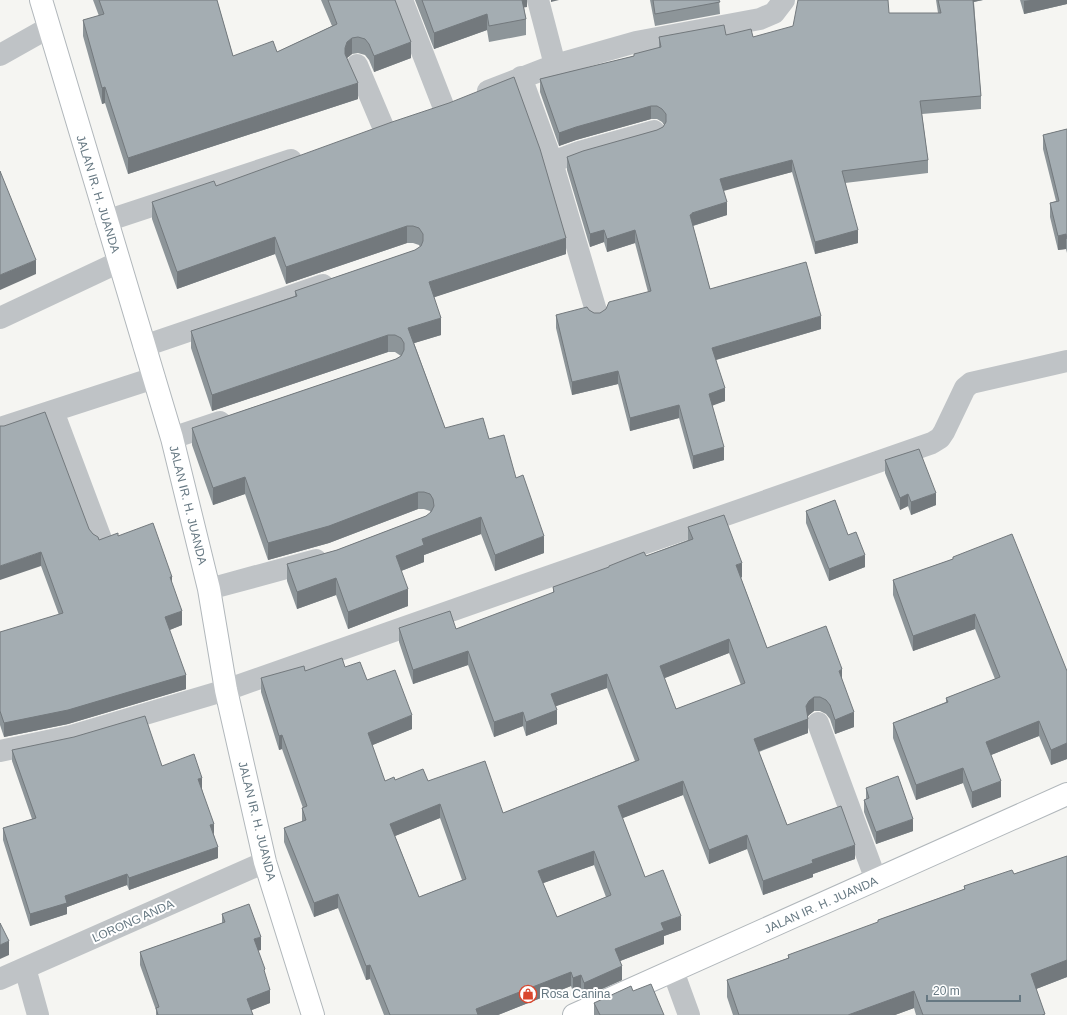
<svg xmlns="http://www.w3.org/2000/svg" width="1067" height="1015" viewBox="0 0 1067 1015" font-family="Helvetica,sans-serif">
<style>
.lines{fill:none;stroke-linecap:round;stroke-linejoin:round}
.secondary-casing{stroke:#b1b7bb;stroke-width:24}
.street{stroke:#bfc3c6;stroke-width:22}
.secondary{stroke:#fff;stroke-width:22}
.wall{fill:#8d9599;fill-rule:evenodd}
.shaded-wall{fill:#73797d}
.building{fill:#a4adb2;stroke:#73797d;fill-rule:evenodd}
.labels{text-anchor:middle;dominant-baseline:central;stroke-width:4;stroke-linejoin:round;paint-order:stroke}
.street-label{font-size:12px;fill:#667882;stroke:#fff}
.poi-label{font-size:12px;fill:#667882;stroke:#fff;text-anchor:start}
</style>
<rect width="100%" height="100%" fill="#f5f5f2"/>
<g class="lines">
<defs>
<path id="secondary" d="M41 0 172 438 209 589 226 690 265 862 313 1015
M574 1015 1067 794"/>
</defs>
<use href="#secondary" class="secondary-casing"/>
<path class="street" d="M402 0 444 108
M538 0 555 65
M0 55 48 28
M357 65 384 129
M521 77 552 162 579 152 654 131
M488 91 555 65 636 42 760 19 774 13 784 0
M552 162 597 314
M106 221 291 160
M0 318 119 262
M144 346 323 285
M53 411 101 539
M0 428 154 378
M172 438 220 422
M209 589 316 560
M818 723 876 880
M0 751 71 736 226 690 516 588 932 443 940 438 944 432 965 388 971 383 1067 361
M25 968 38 1015
M673 971 689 1015
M0 979 265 862"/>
<use href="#secondary" class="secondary"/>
</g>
<path class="wall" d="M93 0H217L233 56 277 52 332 26 321 0H395L411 58 374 72 369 60 365 55 358 53 352 54 347 58 358 99 128 174 105 103 102 104 83 36V20L99 16Z
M415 0H527V7H524L526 19V35L489 42 487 30 434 49Z
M650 0H719L720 14 655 26Z
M936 0H983L974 2 981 96V109L922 114 928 160V173L845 183 858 243 815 254 792 172 723 190 727 215 693 226 710 289 821 329 716 360 725 401 712 405 724 460 693 469 679 418 630 431 618 384 572 395 556 328V315L589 310 594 313H600L648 292 635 243 607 252 604 242 590 247 567 170V157L657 130 663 127 664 125 662 122 657 119H651L576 140 559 146 540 92V79L634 56V54L659 48V37L726 35 753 37 889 13H938Z
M1020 0H1067V4L1024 14Z
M1067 129V253L1066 249 1058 250 1050 217V203L1056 201 1043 149V135Z
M216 186 566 254 434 297 441 335 414 343 445 428 489 439 516 478 544 553 495 571 481 534 424 555V562L401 571 408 606 348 629 336 595 297 609 287 581V564L337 550 426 516 431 513 430 511 424 509H418L329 543 268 560 245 494 213 505 192 445V428L396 359 401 356 395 352H388L212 411 191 348V331L295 296V291L415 250 420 247 419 245 413 243H407L286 284 275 254 177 289 152 219V202Z
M0 426 89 529 93 534 99 540 118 536 172 584 182 625 169 630 186 689 68 724 4 737 0 725V632L59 615 41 566Z
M885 460 936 505 911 515 908 506 900 510 885 473Z
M806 511 865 567 829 581 806 523Z
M688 527 742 577 741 578 767 648 842 680 854 727 835 734 830 719 826 714 820 711H814L809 715 808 716V733L759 752 787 825 855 859 813 874V877L763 895 747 849 709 864 683 795 622 818 645 877 681 930 664 936V944L620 961 622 980 584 997 581 989 573 992 571 986 498 1015H384L370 979 366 980 338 908 314 917 284 842V828L302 822V808H303L282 749 279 750 261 692V678L305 671 345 667 367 680 412 729 372 745 385 781 395 780 428 781 503 813 635 761 607 688 556 706 557 724 526 736 523 726 494 737 468 665 413 684 399 642V628L456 629 553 593V587L646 556 688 540ZM729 653 741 685 676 709 664 678ZM440 818 462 880 419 897 395 836ZM594 865 606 897 557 917 543 883Z
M953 557 1067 671V759L1051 765 1039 736 991 755 1001 797 972 808 963 783 916 800 893 738V723L946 702V698L995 679 975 629 913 651 893 595V580L953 559Z
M12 750 162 766 202 789 214 835 218 858 129 890 127 885 67 907V914L30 926 3 840V828L32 819 12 761Z
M866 788 913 831 876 844 864 812V800H866Z
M1067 856V977L1036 989 1045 1015H916L914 1008 895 1015H733L727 997V980L788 958V955L878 923V920L964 889V886L1014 874Z
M222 914 261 950H258L265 975 270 1003 251 1010 253 1015H156V1010L140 965V952L222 923Z
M633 991 664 1015H594V1003Z"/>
<path class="shaded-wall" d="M521 0H527V7L521 8Z
M551 0H559L551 2Z
M973 0H983L973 2Z
M1030 0H1067V4L1024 14V1Z
M487 14V30L434 49V33Z
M352 38V54L347 58 345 64V48L347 42Z
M411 42V58L374 72V56Z
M358 83V99L128 174V158Z
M105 87V103L102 104V88Z
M651 106V119L576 140 559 146V133L576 127Z
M792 160V172L720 192V179Z
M727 202V215L692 226 690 215 692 213Z
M407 226V243L286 284V267Z
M604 230V242L590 247V234Z
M635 230V243L607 252V239Z
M858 230V243L815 254V242Z
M1066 234V249L1058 250V236Z
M275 237V254L177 289V272Z
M566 238V254L429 299V282Z
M36 260V274L0 290V275Z
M821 316V329L712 361V348Z
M441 318V335L408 345V328Z
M388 335V352L212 411V395Z
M618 371V384L572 395V382Z
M725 388V401L709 407V394Z
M679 405V418L630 431V418Z
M724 447V460L693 469V456Z
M245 477V494L213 505V488Z
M418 492V509L329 543 268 560V543Z
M936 493V505L911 515V502Z
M908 494V506L900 510V498Z
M481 517V534L424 555V562L396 573V556L422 539Z
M544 536V553L495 571V555Z
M41 552V566L0 580V566Z
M865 555V567L829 581V569Z
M742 563V577L736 579V565Z
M170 577H172V591Z
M336 578V595L297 609V592Z
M408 589V606L348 629V612Z
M182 611V625L165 632V617Z
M975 614V629L913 651V636Z
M729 639V653L660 680V666Z
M468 651V665L413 684V670Z
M842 669V683L839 671Z
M607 674V688L551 708V694Z
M186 675V689L68 724 4 737V723Z
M814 697V711L809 715 806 719H808V733L754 753V739L806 706 809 701Z
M557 710V724L526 736V722Z
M523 712V726L494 737V722Z
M854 712V727L835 734V720Z
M412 715V729L368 747V733Z
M1039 721V736L986 757V742Z
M282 735V749L279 750V736Z
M1067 743V759L1051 765V750Z
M963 768V783L916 800V785Z
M202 778V789L198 790V779Z
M683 781V795L618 820V806Z
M1001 781V797L972 808V792Z
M440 804V818L390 838V824Z
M913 819V831L876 844V832Z
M214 824V835L210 825Z
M747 835V849L709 864V850Z
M855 845V859L813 874V877L763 895V881L812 860Z
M218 847V858L129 890V878Z
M594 851V865L538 885V871Z
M127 874V885L67 907V914L30 926V914L65 896Z
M338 894V908L314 917V903Z
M681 916V930L664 936V944L615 963V949L661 923Z
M261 937V950L254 952V939Z
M9 941V955L0 959V945Z
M1067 960V977L1031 991V974Z
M370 965V979L366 980V966Z
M622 966V980L584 997V983Z
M571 972V986L498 1015H476V1009Z
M581 975V989L573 992V978Z
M270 990V1003L247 1012V999Z
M914 991V1008L895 1015H848Z"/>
<path class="building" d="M99 0H217L233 56 273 41 277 52 337 24 328 0H395L411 42 374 56 369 44 365 39 358 37 352 38 347 42 345 48V54L358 83 128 158 105 87 102 88 83 20 104 14Z
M422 0H522L526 19 489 26 487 14 434 33Z
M653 0H719L720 2 655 14Z
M798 0H888L889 13H941L938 0H973L981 96 920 101 928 160 842 171 858 230 815 242 792 160 720 179 727 202 692 213V214L690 215 710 289 806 262 821 316 712 348 725 388 709 394 724 447 693 456 679 405 630 418 618 371 572 382 556 315 587 307 589 310 594 313H600L606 309 609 302 651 291 635 230 607 239 604 230 590 234 567 157 583 151 657 130 663 127 666 122V114L662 109 657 106H651L576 127 559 133 540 79 634 56V54L661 47 659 37 724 25 726 35 751 29 753 37 793 26Z
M514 77 540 149 566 238 429 282 441 318 408 328 445 428 483 418 489 439 504 435 516 478 523 475 544 536 495 555 481 517 422 539 424 545 396 556 408 589 348 612 336 578 297 592 287 564 337 550 426 516 431 512 434 506 433 499 430 494 424 492H418L329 526 268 543 245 477 213 488 192 428 396 359 401 356 404 350V343L401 338 395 335H388L212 395 191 331 297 296 295 291 415 250 421 246 423 241V234L419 228 413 226H407L286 267 275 237 177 272 152 202 214 181 216 186 392 122 449 103Z
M1067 129V239L1066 234 1058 236 1050 203 1059 201 1043 135Z
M0 171 36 260 0 275Z
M45 412 89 529 93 534 98 537 99 540 118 533V536L153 523 172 577H170L182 611 165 617 186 675 68 710 4 723 0 711V632L63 613 41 552 0 566V426H4Z
M919 449 936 493 911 502 908 494 900 498 885 460Z
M835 500 848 535 856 532 865 555 829 569 806 511Z
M724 515 742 563 736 565 767 648 826 626 842 669 839 671 854 712 835 720 830 705 826 700 820 697H814L809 701 806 706 808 719 754 739 787 825 841 806 855 845 812 860 813 863 763 881 747 835 709 850 683 781 618 806 645 877 663 870 681 916 661 923 664 930 615 949 622 966 584 983 581 975 573 978 571 972 476 1009 478 1015H390L370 965 366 966 338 894 314 903 284 828 306 820 302 808 307 806 282 735 279 736 261 678 304 666 305 671 342 658 345 667 360 662 367 680 395 670 412 715 368 733 385 781 394 777 395 780 423 769 428 781 485 761 503 813 639 760 607 674 551 694 557 710 526 722 523 712 494 722 468 651 413 670 399 628 450 611 456 629 554 592 553 587 609 567V566L644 552 646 556 693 539 688 527ZM729 639 745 683 676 709 660 666ZM440 804 466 879 419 897 390 824ZM594 851 611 895 557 917 538 871Z
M1012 534 1067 671V743L1051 750 1039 721 986 742 1001 781 972 792 963 768 916 785 893 723 948 702 946 698 1000 677 975 614 913 636 893 580 953 559V557Z
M145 716 162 766 194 754 202 778 198 779 214 824 210 825 218 847 129 878 127 874 65 896 67 903 30 914 3 828 36 818 12 750 74 737Z
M898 776 913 819 876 832 864 800 869 798 866 788Z
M1067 856V960L1031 974 1045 1014 1042 1015H923L914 991 848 1015H739L727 980 789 958 788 955 878 922V920L965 889 964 886 1012 870 1014 874Z
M249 904 261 937 254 939 265 969 264 970 270 990 247 999 253 1015H158L156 1008 159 1007 140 952 225 922 222 914Z
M0 923 9 941 0 945Z
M651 984 664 1015H600L594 1003 631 986 633 991Z"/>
<defs>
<symbol id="shop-ring" viewBox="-11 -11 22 22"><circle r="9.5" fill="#fff" stroke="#d9472e" stroke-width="1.5"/><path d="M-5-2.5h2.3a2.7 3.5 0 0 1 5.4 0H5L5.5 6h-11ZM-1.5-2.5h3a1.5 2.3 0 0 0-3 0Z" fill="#d9472e"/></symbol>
</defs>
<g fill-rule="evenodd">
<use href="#shop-ring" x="518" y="984" width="20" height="20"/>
</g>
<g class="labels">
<g class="street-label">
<text transform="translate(98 194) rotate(73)">JALAN IR. H. JUANDA</text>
<text transform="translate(188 505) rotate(76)">JALAN IR. H. JUANDA</text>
<text transform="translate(257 821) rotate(76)">JALAN IR. H. JUANDA</text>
<text transform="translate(821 905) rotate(-24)">JALAN IR. H. JUANDA</text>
<text transform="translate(133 921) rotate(-24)">LORONG ANDA</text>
</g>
<g class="poi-label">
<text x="541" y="994">Rosa Canina</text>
</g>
</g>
<path d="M927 995v6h93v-6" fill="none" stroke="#667882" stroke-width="2"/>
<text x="933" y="995" font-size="12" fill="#667882" stroke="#ffffff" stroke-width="3" paint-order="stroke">20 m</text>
</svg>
